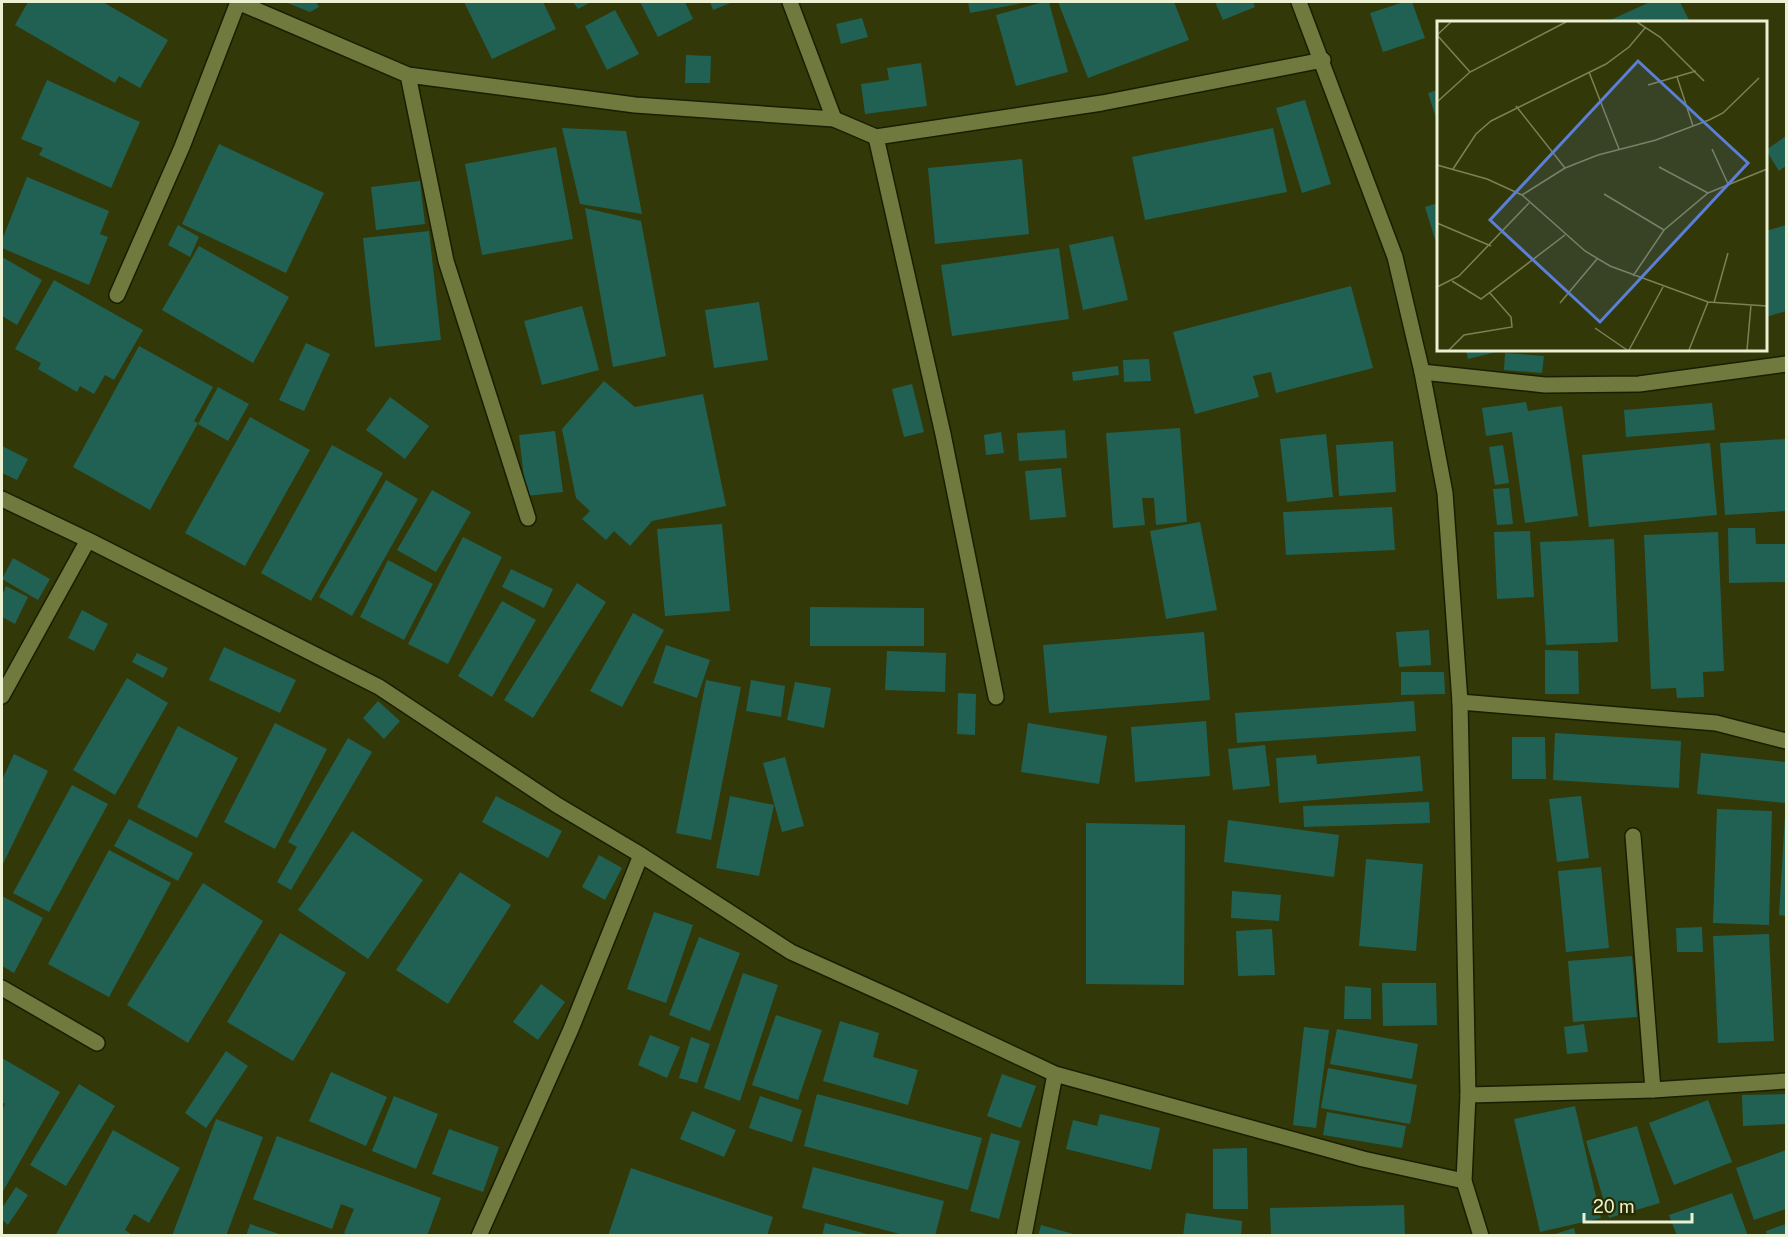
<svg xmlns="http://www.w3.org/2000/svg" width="1788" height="1237" viewBox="0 0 1788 1237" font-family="'Public Sans',sans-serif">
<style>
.building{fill:#216154}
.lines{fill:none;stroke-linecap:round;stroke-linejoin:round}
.service-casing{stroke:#1a1e00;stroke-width:18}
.minor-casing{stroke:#1a1e00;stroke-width:18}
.tertiary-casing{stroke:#1a1e00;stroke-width:18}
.service{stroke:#707a3e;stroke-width:15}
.minor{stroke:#707a3e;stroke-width:15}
.tertiary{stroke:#707a3e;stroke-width:15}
.inset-road{fill:none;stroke:#7c8258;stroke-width:1.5}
.view{fill:#5b7fd6;fill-opacity:0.15;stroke:#5b7fd6;stroke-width:3}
.inset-edge{fill:none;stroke:#ebf1d2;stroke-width:3}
</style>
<rect width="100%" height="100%" fill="#323807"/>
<path class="building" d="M28 2H103L168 40 140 88 119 76 115 83 15 25Z
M285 2H316L319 7 310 12Z
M464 2H543L556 29 492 59Z
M573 2H591L578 9Z
M640 2H685L693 19 658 37Z
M710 2H733L713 10Z
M968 2H1023V3L970 13Z
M1044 2H1049L1068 72 1016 86 996 15Z
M1058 2H1174L1189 40 1088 78Z
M1215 2H1253L1255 7 1223 20Z
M1404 2H1412L1425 38 1383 52 1370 13Z
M1650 2H1680L1690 22H1606Z
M615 10 639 54 607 70 585 26Z
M862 18 868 37 841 44 836 24Z
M686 55 711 56 710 83H685Z
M921 63 927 106 865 114 861 84 889 80 887 68Z
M47 80 140 122 111 188 39 155 43 148 21 139Z
M1438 90V124L1428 93Z
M1305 100 1331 184 1302 193 1276 108Z
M562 128 626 131 642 214 580 204Z
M1273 128 1287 192 1145 220 1132 157Z
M1786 136V166L1779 171 1766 150Z
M219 144 324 193 286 273 182 224Z
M556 147 573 239 482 255 465 164Z
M1022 159 1029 234 935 244 928 168Z
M27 177 109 211 100 234 108 237 89 285 2 248V240Z
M420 181 425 224 376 230 371 187Z
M1438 203V249L1425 207Z
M585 208 641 221 666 356 613 367Z
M178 225 199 237 190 257 168 245Z
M1786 225V311L1766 317V231Z
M429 231 441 340 375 347 363 238Z
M1113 236 1128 300 1083 310 1069 245Z
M199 246 289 297 253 363 162 310Z
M1059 248 1069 319 952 336 941 265Z
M2 257 42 280 17 325 2 316Z
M54 280 143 330 114 380 105 375 94 394 80 386 77 392 38 369 41 363 15 349Z
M1351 286 1373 368 1276 393 1271 372 1253 376 1259 397 1195 414 1173 332Z
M759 302 768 360 714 368 705 310Z
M582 306 599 370 542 385 524 321Z
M306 343 330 354 304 411 279 400Z
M139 346 213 387 194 421 198 423 150 510 73 467Z
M1466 350H1496V352L1468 359Z
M1505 353 1544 356 1542 373 1504 370Z
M1149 359 1151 381 1124 382 1123 360Z
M1118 366 1119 375 1073 381 1072 372Z
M604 381 635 407 703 394 726 506 652 521 630 546 614 531 606 540 582 519 590 511 576 498 562 429Z
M912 384 924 432 904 437 892 389Z
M218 387 249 404 228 441 198 424Z
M390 397 429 426 405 459 366 430Z
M1526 402 1528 411 1562 406 1578 516 1525 523 1512 432 1486 436 1482 408Z
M1712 403 1715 430 1626 437 1624 410Z
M250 417 310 450 245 566 185 533Z
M1180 428 1187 522 1156 525 1154 498H1142L1145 525 1113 528 1106 433Z
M1065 430 1067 458 1019 461 1017 433Z
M555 431 563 492 526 496 519 435Z
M1001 432 1004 453 986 455 984 435Z
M1326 434 1333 497 1287 502 1280 439Z
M1786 439V511L1725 515 1720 443Z
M1393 441 1396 492 1339 496 1336 445Z
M1710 443 1717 515 1589 527 1582 455Z
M332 445 383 473 311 601 261 573Z
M1503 445 1509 483 1495 485 1489 447Z
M2 446 28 459 17 480 2 473Z
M1061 468 1066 517 1030 520 1025 471Z
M386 480 418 499 352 616 319 597Z
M1509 488 1513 524 1497 525 1493 489Z
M432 490 471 512 436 572 397 550Z
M1392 507 1395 550 1286 555 1283 512Z
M1200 522 1217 610 1166 619 1150 531Z
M722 524 730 611 665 616 657 529Z
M1728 528H1755L1756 544H1786V582L1729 583Z
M1530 531 1534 597 1497 599 1494 532Z
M1718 532 1724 671 1703 672 1704 697 1677 698 1676 688 1651 689 1644 535Z
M463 537 502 557 448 664 408 644Z
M1614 539 1618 642 1546 645 1540 542Z
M13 558 50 579 38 600 2 579Z
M388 560 433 584 404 640 360 617Z
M511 569 553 589 544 608 502 587Z
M577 583 606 602 533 718 504 700Z
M6 586 28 597 15 624 2 617V596Z
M502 601 536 620 492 697 458 676Z
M810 607 924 608V646H810Z
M82 610 108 624 94 651 68 638Z
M633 613 664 630 622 707 590 691Z
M1429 630 1431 665 1399 667 1396 632Z
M1204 632 1210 700 1049 713 1043 645Z
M666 645 710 660 697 698 653 683Z
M224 647 296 680 280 713 209 680Z
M1545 650 1578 651 1579 694H1545Z
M887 651 946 653 945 692 885 690Z
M137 653 168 668 163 678 132 662Z
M1401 672H1444L1445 694 1401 695Z
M127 678 168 703 115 795 73 770Z
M706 680 741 687 711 840 676 833Z
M751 680 785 686 781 717 746 711Z
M795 682 831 688 824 728 787 720Z
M958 693 976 694 975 735 957 734Z
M378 701 400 721 384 739 363 718Z
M1414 701 1416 731 1237 743 1235 713Z
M1206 721 1210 776 1135 782 1131 727Z
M275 723 327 749 275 849 224 822Z
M1028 723 1107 736 1099 784 1021 772Z
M178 726 238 758 197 838 137 807Z
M1555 733 1681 741 1679 788 1553 780Z
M1512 737H1545L1546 779H1512Z
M348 738 372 752 291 890 277 882 297 847 288 842Z
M1265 745 1270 786 1233 790 1228 749Z
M1701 753 1786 762V803L1697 794Z
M14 754 48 771 2 866V780Z
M1316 755 1317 764 1420 756 1423 791 1279 803 1276 758Z
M785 757 804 826 782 832 763 763Z
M72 785 108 804 49 912 13 893Z
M496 796 562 831 548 858 482 822Z
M730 796 774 805 759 876 716 868Z
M1581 796 1589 858 1557 862 1549 799Z
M1429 802 1430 823 1304 827 1303 806Z
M1717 809 1772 811 1769 925 1713 923Z
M1785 815H1786V916L1779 915Z
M129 819 193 853 178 881 114 846Z
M1228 820 1339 835 1334 877 1224 862Z
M1086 823 1185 825 1184 985 1086 984Z
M352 831 423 880 368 959 298 910Z
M109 850 171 883 109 997 48 964Z
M599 855 622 868 605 900 582 887Z
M1366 859 1423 864 1416 951 1359 946Z
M1601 867 1609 948 1566 952 1558 871Z
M460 872 511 905 448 1004 396 970Z
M203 883 263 921 188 1043 127 1005Z
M1232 891 1281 895 1279 921 1231 918Z
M2 896 43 918 14 973 2 966Z
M654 912 693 925 666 1003 627 989Z
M1702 927 1703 952H1677L1676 928Z
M1272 929 1275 975 1238 976 1236 931Z
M280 933 346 973 293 1061 227 1022Z
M1769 934 1774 1041 1718 1043 1713 936Z
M699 937 740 953 710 1031 669 1015Z
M1632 956 1637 1017 1573 1022 1568 961Z
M743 973 778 985 740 1101 704 1088Z
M1382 983H1436L1437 1025 1383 1026Z
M541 984 565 1002 538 1040 513 1022Z
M1345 986 1371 988V1019H1344Z
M776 1015 822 1030 798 1100 752 1085Z
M840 1021 879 1033 873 1057 918 1070 908 1105 823 1081Z
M1584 1024 1588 1052 1567 1054 1564 1027Z
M1304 1027 1329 1030 1316 1128 1293 1125Z
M1337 1029 1418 1044 1412 1079 1330 1064Z
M650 1035 680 1047 667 1078 638 1065Z
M691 1037 710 1044 697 1083 679 1078Z
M226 1051 248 1066 206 1128 185 1113Z
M2 1058 60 1092 2 1193V1110L5 1104 2 1102Z
M1328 1068 1417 1085 1410 1124 1321 1108Z
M331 1072 387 1097 366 1146 309 1121Z
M1002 1074 1036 1086 1021 1128 987 1116Z
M79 1084 115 1106 66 1186 30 1165Z
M817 1094 982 1138 968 1190 804 1146Z
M1786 1094V1124L1743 1126 1742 1095Z
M394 1096 438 1114 416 1169 372 1151Z
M760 1096 802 1110 792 1142 749 1128Z
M1708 1100 1732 1162 1674 1185 1649 1123Z
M1575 1106 1601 1218 1540 1232 1514 1119Z
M692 1111 736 1130 724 1157 680 1139Z
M1327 1112 1406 1126 1402 1148 1323 1135Z
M1100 1114 1160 1128 1151 1170 1066 1149 1073 1120 1097 1126Z
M216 1119 263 1137 226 1236H172Z
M1637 1126 1660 1203 1609 1218 1586 1141Z
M449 1129 499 1147 483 1192 432 1174Z
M113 1130 180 1168 149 1223 134 1214 125 1230 134 1236H55Z
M991 1133 1020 1141 999 1219 970 1211Z
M277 1136 441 1198 427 1236H350L344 1233 354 1209 341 1204 332 1229 253 1199Z
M1247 1148 1248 1209H1213V1149Z
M1786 1150V1209L1754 1220 1736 1168Z
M813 1167 944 1201 935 1236H907L802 1208Z
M631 1168 773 1217 767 1236H608Z
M16 1187 28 1195 8 1225 2 1220V1208Z
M1732 1193 1748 1236H1677L1669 1215Z
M1404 1205 1405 1236H1271L1270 1208Z
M1186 1213 1242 1221 1241 1236H1183Z
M825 1223 871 1235V1236H822Z
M250 1224 282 1235V1236H246Z
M1786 1224V1236H1767L1766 1231Z
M1041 1225 1077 1235 1076 1236H1038Z
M1574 1228 1576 1236H1552V1235Z"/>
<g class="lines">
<defs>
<path id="service" d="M790 2 834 119
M1633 836 1653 1090"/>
<path id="minor" d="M238 2 408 75 635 105 834 119 876 137 1102 103 1323 60
M408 75 446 261 528 518
M876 137 943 434 996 697
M117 295 182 147 238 2
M1422 372 1545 385 1639 384 1786 364
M2 499 88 540 379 687 557 805 641 855 791 952 902 1002 1055 1074 1363 1159 1464 1181
M2 696 88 540
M1460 702 1716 723 1786 741
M2 988 97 1043
M1468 1095 1653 1090 1786 1081
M479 1236 571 1029 641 855
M1024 1236 1055 1074"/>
<path id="tertiary" d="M1299 2 1395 257 1422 372 1445 493 1460 702 1468 1095 1464 1181 1481 1236"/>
</defs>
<use href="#service" class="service-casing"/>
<use href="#minor" class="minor-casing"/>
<use href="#tertiary" class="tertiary-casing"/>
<use href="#service" class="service"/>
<use href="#minor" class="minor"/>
<use href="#tertiary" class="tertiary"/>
</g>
<g transform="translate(1437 21)">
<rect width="330" height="330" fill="#323807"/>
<path class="inset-road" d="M200 1 223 16 267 60M0 14 33 51M0 14 14 1M152 51 182 128M240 56 256 105M211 64 259 50M0 81 33 51 129 1M79 85 128 147M275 128 291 163M0 144 50 158 85 174 148 230 173 245 271 281 330 285M222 146 271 172M16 148 39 113 54 100 169 43 192 26 208 7M167 173 227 209M85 174 128 147 161 134 219 119 272 99 286 92 322 57M0 202 54 225M196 255 227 209 271 172 330 148M15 260 44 278 128 214M0 266 22 255 92 182M123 282 160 238M277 282 291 232M158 307 190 329M12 329 27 314 75 306 74 296 52 271M192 329 226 266M252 329 271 281M310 329 314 284"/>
<path class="view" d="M201 40 311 142 163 301 53 199Z"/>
<rect width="330" height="330" class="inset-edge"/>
</g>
<rect width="1788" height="1237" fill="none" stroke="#ebf1d2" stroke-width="6"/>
<path d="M1584 1213v9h108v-9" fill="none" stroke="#ebf1d2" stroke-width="3"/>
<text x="1593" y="1213" font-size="18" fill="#ebf1d2" stroke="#282d00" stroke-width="4.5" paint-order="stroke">20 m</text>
</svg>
